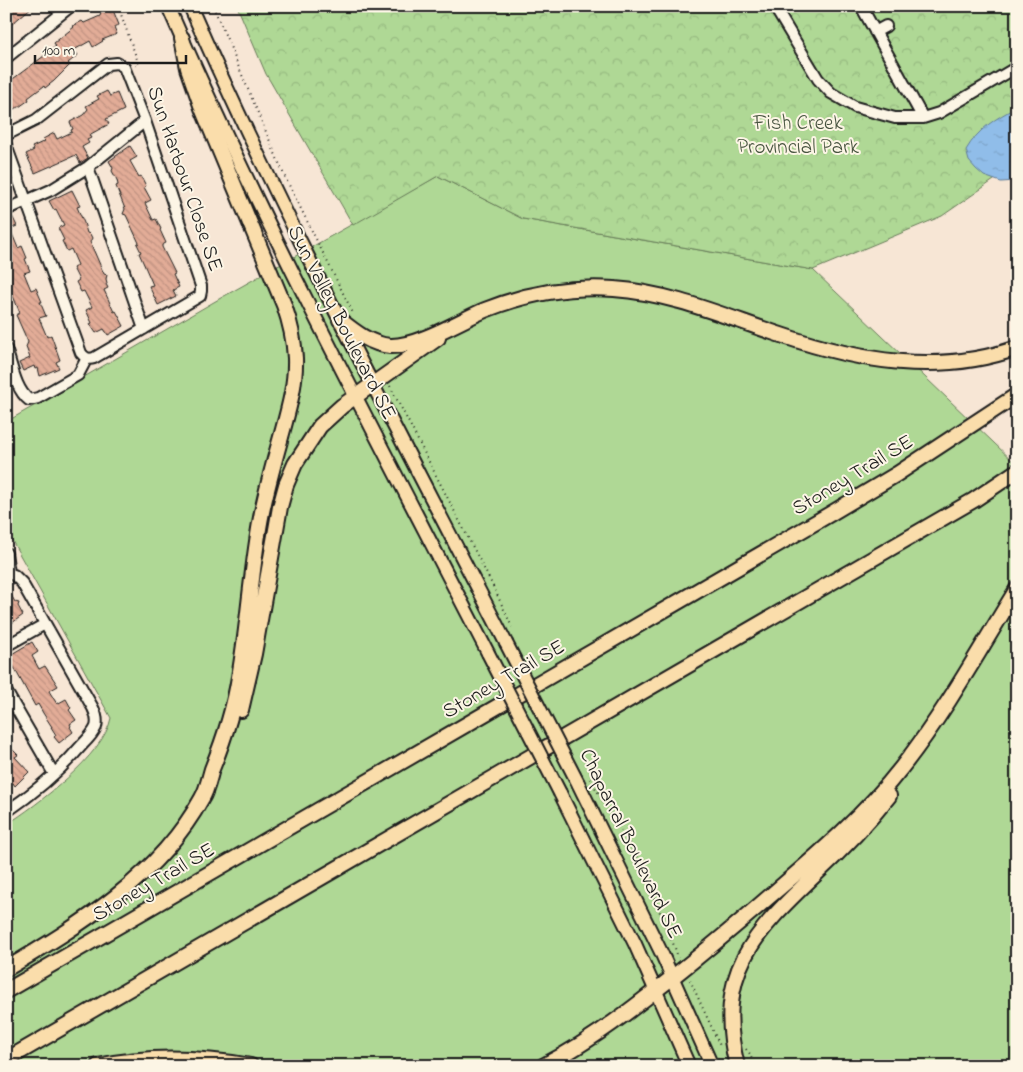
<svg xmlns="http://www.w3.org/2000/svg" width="1023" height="1072" viewBox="0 0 1023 1072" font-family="'Indie Flower',sans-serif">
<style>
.grass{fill:#afd895;stroke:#667a58}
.forest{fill:url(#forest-crowns);stroke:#667a58}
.water{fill:url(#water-ripples);stroke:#627d97}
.building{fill:url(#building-back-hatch);stroke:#1c1c1c}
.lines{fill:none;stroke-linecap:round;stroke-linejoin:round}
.minor-casing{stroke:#1c1c1c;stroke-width:14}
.major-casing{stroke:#1c1c1c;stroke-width:16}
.highway-casing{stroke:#1c1c1c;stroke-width:18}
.path{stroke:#1c1c1c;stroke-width:2;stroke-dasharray:1 4;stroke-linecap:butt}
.minor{stroke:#fcf5e5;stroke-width:10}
.major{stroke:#faddab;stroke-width:12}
.highway{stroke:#faddab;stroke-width:14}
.major-bridge-casing{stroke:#1c1c1c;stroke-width:16;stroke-linecap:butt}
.major-bridge{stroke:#faddab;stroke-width:12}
.labels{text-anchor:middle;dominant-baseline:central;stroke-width:4;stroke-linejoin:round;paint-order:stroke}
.park-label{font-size:21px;fill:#485440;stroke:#fcf5e5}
.street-label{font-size:21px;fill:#1c1c1c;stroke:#fcf5e5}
</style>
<defs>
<pattern id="forest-crowns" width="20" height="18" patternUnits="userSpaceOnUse" patternTransform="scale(1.25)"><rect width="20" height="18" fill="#afd895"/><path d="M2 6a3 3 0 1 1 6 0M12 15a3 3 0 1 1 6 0" fill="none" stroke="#96b980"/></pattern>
<pattern id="water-ripples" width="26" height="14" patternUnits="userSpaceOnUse" patternTransform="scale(1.25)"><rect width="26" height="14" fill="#90bde9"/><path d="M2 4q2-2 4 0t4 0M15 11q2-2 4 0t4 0" fill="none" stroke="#7ca2c7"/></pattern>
<pattern id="building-back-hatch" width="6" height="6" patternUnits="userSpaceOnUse" patternTransform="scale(1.25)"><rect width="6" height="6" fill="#e2ac97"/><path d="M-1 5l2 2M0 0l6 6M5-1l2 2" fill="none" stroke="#c19382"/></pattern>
</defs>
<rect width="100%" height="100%" fill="#f7e6d5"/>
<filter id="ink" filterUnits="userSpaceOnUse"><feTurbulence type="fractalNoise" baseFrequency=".02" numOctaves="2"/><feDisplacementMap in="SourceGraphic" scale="10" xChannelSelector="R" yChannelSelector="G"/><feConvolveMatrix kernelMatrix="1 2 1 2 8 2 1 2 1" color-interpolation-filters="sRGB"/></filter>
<g filter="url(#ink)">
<path class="grass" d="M438 176 523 219 813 270 1017 465V1066H6V825C37 805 104 755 111 718L6 530V422L219 299Z"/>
<path class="forest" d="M237 6H1017V164L942 216 813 270 523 219 438 176 353 225 266 74Z"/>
<path class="water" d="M1017 107V181L1001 182 984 176 976 169 969 161 966 150C978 129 996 118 1017 107Z"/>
<path class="building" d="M6 6H33L6 29Z
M105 9 110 11 113 10 119 25 114 27 117 34 102 40 103 41 93 47 90 41 74 50 78 55 68 63 70 65 54 81 45 88 44 86 28 98 29 100 19 107 6 112V84L48 53 56 46 54 43 74 27 73 26 82 21 84 23 100 16 102 10Z
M107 91 110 96 117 93 124 110 106 119 109 124 89 135 91 138 87 140 89 143 82 147 88 158 80 163 76 155 35 173 26 154 34 150 32 147 45 141 43 139 54 133 57 139 72 132 71 130 73 129 70 122 83 115 88 109 86 106 99 99 97 96Z
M130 146 137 157 130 161 139 177 141 176 146 186 144 187 151 200 145 203 153 220 156 219 161 229 160 230 166 243 162 245V247L175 273 173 274 179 287 173 290 176 296 158 305 149 286 153 285 139 253 141 252 137 244 139 243 126 215 123 214 125 209 116 186 118 185 117 180 112 171 113 168 109 161Z
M72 190 80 206 77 207 84 223 87 233 90 234 92 238 90 242 104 274 107 275 106 279 107 283 106 284 108 288 104 290 114 312 116 311 124 326 108 335 104 329 96 333 90 324 92 323 86 310 92 307 84 291 81 292 76 282 79 280 73 268 78 265 71 249 67 251 62 241 64 240 58 228 64 225 56 209 54 210 49 201Z
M12 216 17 226 10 229 18 248 22 246 27 258 25 259 30 271 24 273 31 290 36 288 42 302H40L46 316 39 318 47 337 51 335 60 360 56 362 59 368 40 376 38 368 35 369 34 366 23 371 19 363 30 358 26 347 28 342 16 315 20 313 6 279V219Z
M6 586 15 602 19 603 18 606 23 615 12 623 11 622 6 625Z
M32 642 38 652 32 656 39 669 45 666 58 686 49 691 57 704 66 699 71 708 69 710 76 720 70 724 71 726 70 727 73 732 59 743 54 737 56 735 51 727H52L43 713 38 704 35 706 11 662 13 661 10 655Z
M6 743 18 755 15 757 29 772 15 786 13 783 10 785 6 781Z"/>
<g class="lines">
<defs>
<path id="minor" d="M774 6 818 79 831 93 855 107 895 118H923L939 113 1017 67
M861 6 923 118
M875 32 886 26
M6 58 71 6
M6 135 36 120 108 64 117 63 124 67 145 121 201 286V291L200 296 94 358C88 360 85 358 81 353L6 145
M88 167 144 329
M6 210 51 190 88 167 145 121
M6 349C12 365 15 389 29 400L38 398 78 375 87 358
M6 553 9 573
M6 573 14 575 22 583 93 708C96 714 98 720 96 727 93 734 87 740 82 745 60 771 34 793 6 812
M6 646 45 624
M6 691 54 774"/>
<path id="major" d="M168 6C264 227 378 439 488 653
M190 6C285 223 398 432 506 643
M578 783 661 952 712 1066
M560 793 635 944 689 1066"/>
<path id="highway" d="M340 320C355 332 370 344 390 346 417 347 459 321 485 310 525 294 570 286 614 289 672 293 726 317 781 335 857 361 939 376 1017 348
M241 710 254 654 280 507 286 485 295 464 320 426 342 406 438 338
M6 969C80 925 159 877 202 798 207 790 209 779 212 769 224 739 234 709 239 677 249 622 251 567 262 512 267 487 274 462 281 437 288 411 296 385 295 358 294 339 290 322 284 305L202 108 188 68 182 38
M6 991 830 514 897 474 1017 395
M6 1060 974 500 1017 471
M98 1066C149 1055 201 1057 251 1066
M543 1066C580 1047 614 1023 647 997 684 969 720 939 755 909 807 864 860 821 902 767 946 711 980 649 1017 589
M737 1066C714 973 753 934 816 874 842 850 867 824 889 796"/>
</defs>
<use href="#minor" class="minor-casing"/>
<use href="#major" class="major-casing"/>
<use href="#highway" class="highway-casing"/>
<path class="path" d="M118 6 139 65 133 67
M213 6 285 177 354 315
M390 386 495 590 512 627
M590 779 635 853 675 948 678 958
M690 980 721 1048
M746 1049 750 1054 754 1066"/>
<use href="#minor" class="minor"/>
<use href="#major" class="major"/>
<use href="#highway" class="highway"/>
<defs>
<path id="major-bridge" d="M506 643 578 783
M488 653 560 793"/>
</defs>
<use href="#major-bridge" class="major-bridge-casing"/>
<use href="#major-bridge" class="major-bridge"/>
</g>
</g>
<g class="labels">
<g class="park-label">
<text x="798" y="124">Fish Creek<tspan x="798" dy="24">Provincial Park</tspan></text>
</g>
<g class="street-label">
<text transform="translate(184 179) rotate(71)">Sun Harbour Close SE</text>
<text transform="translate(341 323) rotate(63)">Sun Valley Boulevard SE</text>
<text transform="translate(853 476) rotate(-31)">Stoney Trail SE</text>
<text transform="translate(504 680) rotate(-30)">Stoney Trail SE</text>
<text transform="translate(630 844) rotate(64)">Chaparral Boulevard SE</text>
<text transform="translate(154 883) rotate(-30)">Stoney Trail SE</text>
</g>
</g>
<rect width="1023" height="1072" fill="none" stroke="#fcf5e5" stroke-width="25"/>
<rect x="12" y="12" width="998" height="1047" fill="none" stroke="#1c1c1c" stroke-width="2" filter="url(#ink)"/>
<path d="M35 55v8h151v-8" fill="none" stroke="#1c1c1c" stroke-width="2.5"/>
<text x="42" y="55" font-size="15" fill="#1c1c1c" stroke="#fcf5e5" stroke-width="4" paint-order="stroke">100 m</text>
</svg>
